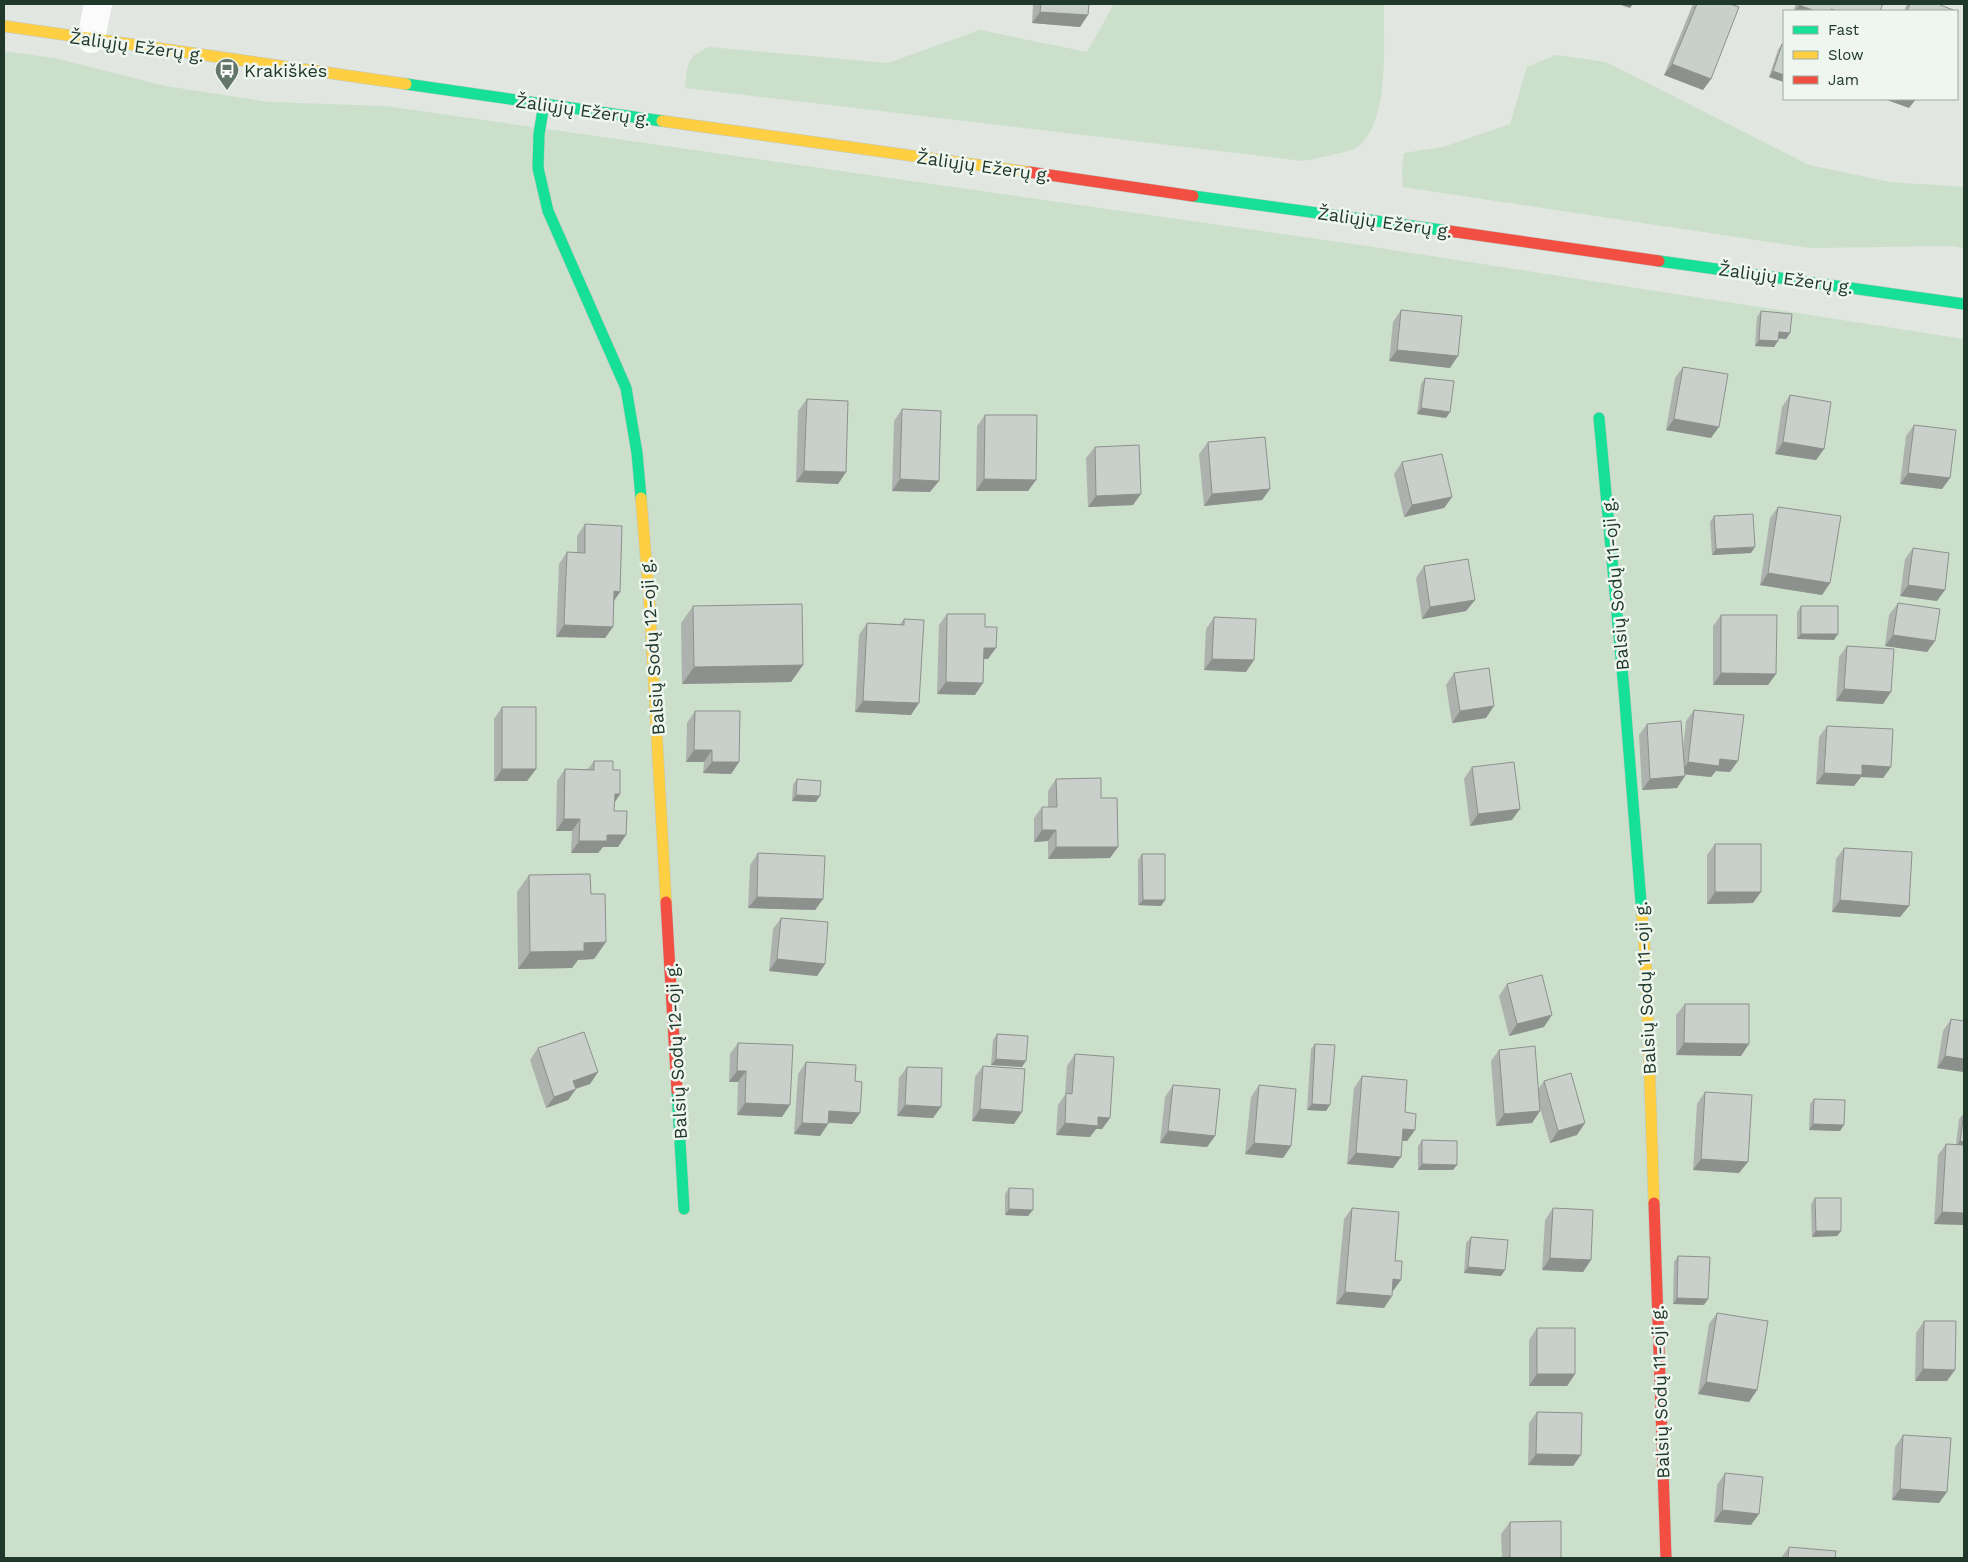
<svg xmlns="http://www.w3.org/2000/svg" width="1968" height="1562" viewBox="0 0 1968 1562" font-family="'Work Sans',sans-serif">
<style>
.green{fill:#cbdfca}
.lines{fill:none;stroke-linecap:round;stroke-linejoin:round}
.fast-casing{stroke:#bcc6bf;stroke-width:12}
.slow-casing{stroke:#bcc6bf;stroke-width:12}
.jam-casing{stroke:#bcc6bf;stroke-width:12}
.street{stroke:#fafbfa;stroke-width:28}
.fast{stroke:#16e098;stroke-width:11}
.slow{stroke:#ffcf43;stroke-width:11}
.jam{stroke:#f24e42;stroke-width:11}
.wall{fill:#adb2ae}
.shaded-wall{fill:#8d918d}
.building{fill:#c9cfca;stroke:#8d918d}
.labels{text-anchor:middle;dominant-baseline:central;stroke-width:5;stroke-linejoin:round;paint-order:stroke}
.street-label{font-size:18px;fill:#203829;stroke:#eef6ef}
.poi-label{font-size:18px;fill:#203829;stroke:#eef6ef;text-anchor:start}
</style>
<rect width="100%" height="100%" fill="#e1e6e1"/>
<path class="green" d="M1114 4H1384C1383 41 1391 125 1356 148 1349 152 1314 159 1303 161L685 88C688 65 685 57 709 47L888 63 980 30 1087 52Z
M4 51 59 59 165 86 269 102 385 106 1360 245 1964 339V1558H4Z
M1556 55 1606 62 1809 165 1890 182 1964 187V248L1951 246 1810 248 1403 187 1402 170 1404 153 1443 147 1510 124 1527 67Z"/>
<g class="lines">
<defs>
<path id="fast" d="M406 84 662 121
M544 104 539 134 538 168 548 211 626 388 637 453 641 498
M1193 196 1449 231
M1659 261 1964 304
M1599 418 1624 690 1642 915
M677 1091 684 1209"/>
<path id="slow" d="M4 26 406 84
M662 121 1029 172
M641 498 649 595 666 902
M1642 915 1646 967 1654 1203"/>
<path id="jam" d="M1029 172 1193 196
M1449 231 1659 261
M666 902 677 1091
M1654 1203 1666 1558"/>
</defs>
<use href="#fast" class="fast-casing"/>
<use href="#slow" class="slow-casing"/>
<use href="#jam" class="jam-casing"/>
<path class="street" d="M91 39 98 4"/>
<use href="#fast" class="fast"/>
<use href="#slow" class="slow"/>
<use href="#jam" class="jam"/>
</g>
<path class="wall" d="M1033 4H1089L1080 27 1032 23Z
M1693 4H1730L1711 79 1703 90 1664 75Z
M1796 4H1883L1880 11H1793Z
M1907 4H1938L1957 11H1904Z
M1782 44 1784 45V82L1769 77 1778 50Z
M1401 310 1450 368 1389 361 1393 322Z
M1761 311 1790 333 1786 339 1778 338 1774 347 1755 346 1757 317Z
M1683 367 1711 438 1666 430 1675 378Z
M1425 378 1446 418 1417 414 1421 384Z
M1790 395 1824 449 1816 460 1775 454 1782 407Z
M807 399 846 472 838 484 796 482 798 411Z
M902 409 930 492 892 491 894 421Z
M985 415 1036 480 1028 491H976L977 426Z
M1914 425 1950 478 1942 489 1900 484 1906 436Z
M1208 442 1270 489 1262 500 1204 506 1199 454Z
M1095 447 1133 505 1088 507 1086 458Z
M1402 462 1452 497 1444 508 1404 517 1394 474Z
M1778 507 1830 583 1822 595 1760 585 1770 518Z
M1714 516 1751 553 1712 555 1710 522Z
M585 524 620 592 614 601 613 627 605 638 556 637 559 564 567 552H577V536Z
M1913 548 1937 601 1900 596 1905 559Z
M1424 566 1475 600 1466 611 1422 619 1416 578Z
M1898 603 1935 641 1927 652 1885 646 1889 615Z
M693 606 803 665 791 682 682 684 681 623Z
M1801 606 1834 640 1797 639V612Z
M947 614 985 627 988 659H984L975 695 937 694 939 625Z
M1721 615 1768 685H1713V626Z
M1214 617 1246 672 1204 670 1206 629Z
M904 619 911 715 855 712 859 635 867 623 900 624Z
M1847 646 1883 704 1836 701 1839 657Z
M1454 673 1486 718 1452 723 1446 685Z
M502 707 536 769 527 781H494V719Z
M1694 710 1730 772 1716 771 1711 777 1685 774 1677 788 1642 790 1639 735 1647 724 1683 748 1686 721Z
M695 711 739 762 731 774 703 773 704 762H686L687 723Z
M1827 726 1891 767 1883 778 1861 777 1854 786 1816 784 1819 737Z
M594 761 613 770 620 794 615 802 614 811 618 847H603L598 853H571L572 831H556L557 781 565 769H588Z
M1472 767 1512 820 1470 826 1464 779Z
M797 779 816 802 792 801 793 785Z
M1056 779 1101 798 1118 847 1110 858 1048 859V841L1034 842V818L1042 807H1048V791Z
M1715 844 1753 903 1707 904V855Z
M1844 848 1909 906 1900 917 1832 912 1836 859Z
M758 853 823 899 815 910 748 908 750 865Z
M1142 854 1161 906 1138 905V860Z
M529 875 591 894 606 942 594 959 578 960 572 968 518 969 517 892Z
M781 918 825 964 817 976 769 971 773 929Z
M1507 984 1544 1027 1509 1036 1499 996Z
M1685 1004 1741 1056 1676 1055V1015Z
M1951 1019 1964 1021V1072L1937 1068 1943 1031Z
M997 1034 1022 1067 991 1065 993 1040Z
M738 1043 782 1117 737 1115 738 1082H729L730 1054Z
M1315 1044 1326 1111 1307 1110 1311 1049Z
M538 1048 598 1072 590 1084 576 1089 568 1100 546 1108 530 1060Z
M1499 1050 1538 1089 1544 1081 1577 1135 1550 1143 1540 1108V1111L1532 1123 1496 1126 1491 1061Z
M1075 1054 1110 1118 1102 1129H1096L1090 1137 1056 1135 1058 1105 1065 1095 1067 1066Z
M806 1062 855 1081 860 1113 852 1124 828 1123V1124L820 1136 794 1134 798 1074Z
M983 1066 1014 1124 972 1121 975 1077Z
M907 1067 933 1118 897 1116 899 1078Z
M1362 1076 1405 1112 1415 1130 1407 1141H1402L1393 1168 1347 1164 1354 1088Z
M1173 1085 1215 1136 1207 1147 1160 1143 1165 1097Z
M1259 1085 1291 1146 1283 1158 1245 1154 1251 1097Z
M1705 1092 1739 1173 1693 1170 1697 1104Z
M1814 1099 1840 1131 1809 1130 1810 1104Z
M1964 1113V1225L1934 1224 1938 1155 1946 1144H1956L1959 1119Z
M1422 1140 1453 1170H1418V1146Z
M1009 1188 1028 1216 1005 1215V1194Z
M1815 1198 1841 1231 1837 1236 1812 1237 1811 1204Z
M1352 1208 1395 1261 1401 1280 1392 1291 1384 1308 1336 1304 1344 1219Z
M1553 1208 1591 1260 1583 1272 1542 1270 1545 1220Z
M1471 1237 1501 1276 1464 1273 1466 1243Z
M1678 1256 1704 1305 1673 1304 1674 1262Z
M1717 1313 1757 1390 1749 1402 1698 1394 1709 1324Z
M1924 1321 1947 1381H1915L1916 1333Z
M1537 1328 1575 1374 1567 1386H1529V1340Z
M1537 1412 1573 1466 1528 1465 1529 1423Z
M1903 1435 1939 1503 1892 1500 1895 1447Z
M1725 1473 1751 1525 1714 1522 1717 1485Z
M1510 1522 1561 1558H1502L1501 1534Z
M1789 1547 1835 1558H1781Z"/>
<path class="shaded-wall" d="M1618 4H1633L1630 8Z
M1799 5 1815 11H1795Z
M1040 12 1088 15 1080 27 1032 23Z
M1672 64 1711 79 1703 90 1664 75Z
M1773 71 1784 75V82L1769 77Z
M1884 99H1916L1909 108Z
M1779 332 1790 333 1786 339 1775 338Z
M1759 340 1778 341 1774 347 1755 346Z
M1397 350 1458 356 1450 368 1389 361Z
M1421 408 1450 412 1446 418 1417 414Z
M1674 419 1719 427 1711 438 1666 430Z
M1783 442 1824 449 1816 460 1775 454Z
M804 471 846 472 838 484 796 482Z
M1908 473 1950 478 1942 489 1900 484Z
M900 479 939 481 930 492 892 491Z
M984 479 1036 480 1028 491H976Z
M1270 489 1262 500 1204 506 1212 494Z
M1141 494 1133 505 1088 507 1096 496Z
M1452 497 1444 508 1404 517 1412 505Z
M1755 547 1751 553 1712 555 1716 549Z
M1768 573 1830 583 1822 595 1760 585Z
M1908 585 1945 590 1937 601 1900 596Z
M614 591 620 592 612 603Z
M1475 600 1466 611 1422 619 1430 607Z
M564 625 613 627 605 638 556 637Z
M1801 634H1838L1834 640 1797 639Z
M1893 635 1935 641 1927 652 1885 646Z
M984 648H996L988 659H976Z
M1212 659 1254 660 1246 672 1204 670Z
M803 665 791 682 682 684 694 667Z
M1721 673 1776 674 1768 685H1713Z
M946 682 983 683 975 695 937 694Z
M1844 689 1891 692 1883 704 1836 701Z
M863 701 919 703 911 715 855 712Z
M1494 706 1486 718 1452 723 1460 711Z
M694 750H712L704 762H686Z
M1720 759 1738 761 1730 772 1716 771 1711 777 1680 774 1688 762Z
M712 762H739L731 774 703 773Z
M1862 765 1891 767 1883 778 1861 777 1854 786 1816 784 1824 773Z
M502 769H536L527 781H494Z
M1685 776 1677 788 1642 790 1650 779Z
M615 794H620L612 806Z
M796 795 820 796 816 802 792 801Z
M1520 809 1512 820 1470 826 1478 814Z
M564 819H580L572 831H556Z
M1042 830H1056L1048 841 1034 842Z
M607 835H626L618 847H603L598 853H571L579 841Z
M1056 847H1118L1110 858 1048 859Z
M1715 892H1761L1753 903 1707 904Z
M757 897 823 899 815 910 748 908Z
M1143 900H1165L1161 906 1138 905Z
M1840 900 1909 906 1900 917 1832 912Z
M606 942 594 959 578 960 572 968 518 969 530 952 584 943Z
M777 959 825 964 817 976 769 971Z
M1552 1015 1544 1027 1509 1036 1517 1024Z
M1684 1043 1749 1044 1741 1056 1676 1055Z
M1945 1056 1964 1059V1072L1937 1068Z
M996 1059 1026 1061 1022 1067 991 1065Z
M737 1071H746L738 1082H729Z
M598 1072 590 1084 565 1092 573 1081Z
M576 1089 568 1100 546 1108 554 1097Z
M745 1103 790 1105 782 1117 737 1115Z
M1312 1104 1330 1105 1326 1111 1307 1110Z
M905 1105 941 1107 933 1118 897 1116Z
M980 1109 1022 1112 1014 1124 972 1121Z
M829 1111 860 1113 852 1124 821 1122Z
M1540 1111 1532 1123 1496 1126 1504 1114Z
M1098 1117 1110 1118 1102 1129H1096L1090 1137 1056 1135 1065 1123Z
M802 1123 828 1124 820 1136 794 1134Z
M1585 1123 1577 1135 1550 1143 1558 1131Z
M1813 1124 1844 1125 1840 1131 1809 1130Z
M1403 1129 1415 1130 1407 1141 1395 1140Z
M1168 1131 1215 1136 1207 1147 1160 1143Z
M1960 1141 1964 1142V1148L1956 1147Z
M1254 1143 1291 1146 1283 1158 1245 1154Z
M1356 1153 1401 1157 1393 1168 1347 1164Z
M1701 1159 1748 1162 1739 1173 1693 1170Z
M1422 1164 1457 1165 1453 1170H1418Z
M1009 1209 1033 1210 1028 1216 1005 1215Z
M1942 1212 1964 1213V1225L1934 1224Z
M1816 1231H1841L1837 1236 1812 1237Z
M1550 1258 1591 1260 1583 1272 1542 1270Z
M1468 1267 1505 1270 1501 1276 1464 1273Z
M1393 1279 1401 1280 1393 1291H1385Z
M1345 1292 1392 1296 1384 1308 1336 1304Z
M1677 1298 1708 1299 1704 1305 1673 1304Z
M1923 1369 1955 1370 1947 1381H1915Z
M1537 1374H1575L1567 1386H1529Z
M1706 1382 1757 1390 1749 1402 1698 1394Z
M1536 1454 1581 1455 1573 1466 1528 1465Z
M1900 1489 1947 1492 1939 1503 1892 1500Z
M1722 1510 1759 1514 1751 1525 1714 1522Z"/>
<path class="building" d="M1041 4H1089L1088 15 1040 12Z
M1697 4H1730L1739 7 1711 79 1672 64Z
M1800 4H1883L1880 11H1837L1831 9 1830 11H1815L1799 5Z
M1910 4H1938L1958 12 1957 15V11H1907Z
M1782 44 1784 45V75L1773 71Z
M1401 310 1462 316 1458 356 1397 350Z
M1761 311 1792 314 1790 333 1779 332 1778 341 1759 340Z
M1683 367 1728 374 1719 427 1674 419Z
M1425 378 1454 381 1450 412 1421 408Z
M1790 395 1831 402 1824 449 1783 442Z
M807 399 848 401 846 472 804 471Z
M902 409 941 411 939 481 900 479Z
M985 415H1037L1036 480 984 479Z
M1914 425 1956 430 1950 478 1908 473Z
M1265 437 1270 489 1212 494 1208 442Z
M1139 445 1141 494 1096 496 1095 447Z
M1442 454 1452 497 1412 505 1402 462Z
M1778 507 1841 516 1830 583 1768 573Z
M1753 514 1755 547 1716 549 1714 516Z
M585 524 622 526 620 592 614 591 613 627 564 625 567 552 585 553Z
M1913 548 1949 553 1945 590 1908 585Z
M1468 559 1475 600 1430 607 1424 566Z
M1898 603 1940 609 1935 641 1893 635Z
M802 604 803 665 694 667 693 606Z
M1801 606H1838V634H1801Z
M947 614H985V627H997L996 648H984L983 683 946 682Z
M1721 615H1777L1776 674 1721 673Z
M1214 617 1256 619 1254 660 1212 659Z
M904 619 924 620 919 703 863 701 867 623 904 625Z
M1847 646 1894 649 1891 692 1844 689Z
M1489 668 1494 706 1460 711 1454 673Z
M502 707H536V769H502Z
M1694 710 1744 715 1738 761 1720 759 1719 766 1688 762Z
M695 711H740L739 762H712V750H694Z
M1681 721 1685 776 1650 779 1647 724Z
M1827 726 1893 729 1891 767 1862 765V775L1824 773Z
M594 761H613V770H620V794H615L614 811H627L626 835H607V841H579L580 819H564L565 769 594 770Z
M1514 762 1520 809 1478 814 1472 767Z
M1101 778V798H1117L1118 847H1056V830H1042V807H1057L1056 779Z
M797 779 821 781 820 796 796 795Z
M1715 844H1761V892H1715Z
M1844 848 1912 852 1909 906 1840 900Z
M758 853 825 856 823 899 757 897Z
M1142 854H1165V900H1143Z
M590 874 591 894H605L606 942 584 943V951L530 952 529 875Z
M781 918 828 922 825 964 777 959Z
M1542 975 1552 1015 1517 1024 1507 984Z
M1685 1004H1749V1044L1684 1043Z
M1951 1019 1964 1021V1059L1945 1056Z
M584 1032 598 1072 573 1081 576 1089 554 1097 538 1048Z
M997 1034 1028 1036 1026 1061 996 1059Z
M738 1043 793 1045 790 1105 745 1103 746 1071H737Z
M1315 1044 1335 1045 1330 1105 1312 1104Z
M1535 1046 1540 1111 1504 1114 1499 1050Z
M1075 1054 1114 1057 1110 1118 1098 1117V1126L1065 1123 1066 1093 1072 1094Z
M806 1062 856 1065 855 1081 862 1082 860 1113 829 1111 828 1124 802 1123Z
M983 1066 1025 1069 1022 1112 980 1109Z
M907 1067 942 1068 941 1107 905 1105Z
M1571 1073 1585 1123 1558 1131 1544 1081Z
M1362 1076 1407 1080 1405 1112 1416 1114 1415 1130 1403 1129 1401 1157 1356 1153Z
M1173 1085 1220 1089 1215 1136 1168 1131Z
M1259 1085 1296 1089 1291 1146 1254 1143Z
M1705 1092 1752 1095 1748 1162 1701 1159Z
M1814 1099 1845 1100 1844 1125 1813 1124Z
M1964 1113V1142L1960 1141Z
M1422 1140 1457 1141V1165L1422 1164Z
M1946 1144 1964 1145V1213L1942 1212Z
M1009 1188 1033 1189V1210L1009 1209Z
M1815 1198H1841V1231H1816Z
M1352 1208 1399 1212 1395 1261H1402L1401 1280 1393 1279 1392 1296 1345 1292Z
M1553 1208 1593 1210 1591 1260 1550 1258Z
M1471 1237 1508 1240 1505 1270 1468 1267Z
M1678 1256 1710 1257 1708 1299 1677 1298Z
M1717 1313 1768 1321 1757 1390 1706 1382Z
M1924 1321H1956L1955 1370 1923 1369Z
M1537 1328H1575V1374H1537Z
M1537 1412 1582 1413 1581 1455 1536 1454Z
M1903 1435 1951 1438 1947 1492 1900 1489Z
M1725 1473 1763 1477 1759 1514 1722 1510Z
M1561 1521V1558H1510V1522Z
M1789 1547 1836 1551 1835 1558H1788Z"/>
<defs>
<symbol id="bus-pin" viewBox="-11 -11 22 30"><path d="M0 17L-7.5 6A9.5 9.5 0 1 1 7.5 6Z" fill="#647569" stroke="#eef6ef"/><path d="M-5-6H5V4H4V6H2V4H-2V6H-4V4H-5ZM-3.5-4V0h7V-4ZM-3.5 1.2v1.5H-2V1.2ZM2 1.2v1.5H3.5V1.2Z" fill="#fff"/></symbol>
</defs>
<g fill-rule="evenodd">
<use href="#bus-pin" x="213" y="56" width="28" height="38"/>
</g>
<g class="labels">
<g class="street-label">
<text transform="translate(137 46) rotate(8)">Žaliųjų Ežerų g.</text>
<text transform="translate(583 110) rotate(8)">Žaliųjų Ežerų g.</text>
<text transform="translate(984 166) rotate(8)">Žaliųjų Ežerų g.</text>
<text transform="translate(1385 222) rotate(8)">Žaliųjų Ežerų g.</text>
<text transform="translate(1786 278) rotate(8)">Žaliųjų Ežerų g.</text>
<text transform="translate(1615 584) rotate(-95)">Balsių Sodų 11-oji g.</text>
<text transform="translate(652 647) rotate(-94)">Balsių Sodų 12-oji g.</text>
<text transform="translate(1645 988) rotate(-93)">Balsių Sodų 11-oji g.</text>
<text transform="translate(676 1051) rotate(-93)">Balsių Sodų 12-oji g.</text>
<text transform="translate(1660 1392) rotate(-92)">Balsių Sodų 11-oji g.</text>
</g>
<g class="poi-label">
<text x="244" y="70">Krakiškės</text>
</g>
</g>
<rect width="1968" height="1562" fill="none" stroke="#203829" stroke-width="10"/>
<rect x="1783" y="10" width="175" height="90" fill="#eef6ef" stroke="#9caaa0"/>
<rect x="1793" y="26" width="25" height="8" fill="#16e098" stroke="#9caaa0"/>
<text x="1828" y="35" font-size="15" fill="#203829">Fast</text>
<rect x="1793" y="51" width="25" height="8" fill="#ffcf43" stroke="#9caaa0"/>
<text x="1828" y="60" font-size="15" fill="#203829">Slow</text>
<rect x="1793" y="76" width="25" height="8" fill="#f24e42" stroke="#9caaa0"/>
<text x="1828" y="85" font-size="15" fill="#203829">Jam</text>
</svg>
